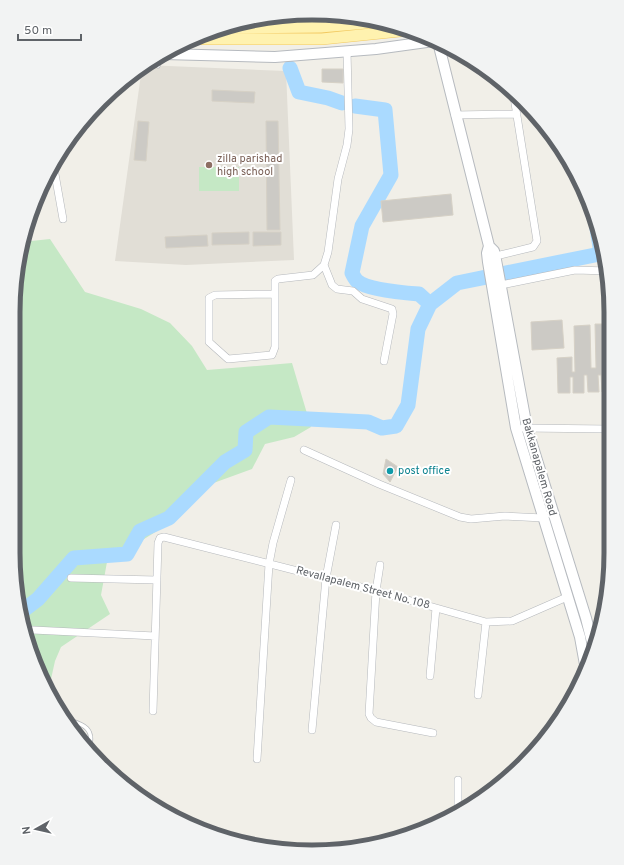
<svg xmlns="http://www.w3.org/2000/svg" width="624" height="865" viewBox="0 0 624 865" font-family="Overpass,sans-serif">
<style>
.education{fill:#e1ded6}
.green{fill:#c5e8c5}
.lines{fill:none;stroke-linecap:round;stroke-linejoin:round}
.stream{stroke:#aadaff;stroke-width:2.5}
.river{stroke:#aadaff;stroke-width:15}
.building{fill:#cccac5;stroke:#d6d1c6}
.lane-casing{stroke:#b5b8bc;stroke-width:5}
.street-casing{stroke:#b5b8bc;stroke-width:8}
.secondary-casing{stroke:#b6babf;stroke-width:12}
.primary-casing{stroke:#f2c960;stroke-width:12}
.lane{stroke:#fff;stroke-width:3.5}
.street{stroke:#fff;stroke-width:7}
.secondary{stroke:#fff;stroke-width:10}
.primary{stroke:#fff2af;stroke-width:11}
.education-dot{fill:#8d6e63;stroke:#fff;stroke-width:1.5}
.culture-dot{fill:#0f9aa8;stroke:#fff;stroke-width:1.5}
.labels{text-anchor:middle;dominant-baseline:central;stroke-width:4;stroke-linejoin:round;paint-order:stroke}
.education-label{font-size:11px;fill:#785e54;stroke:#fff;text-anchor:start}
.street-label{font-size:11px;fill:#5f6368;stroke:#fff}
.culture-label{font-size:11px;fill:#0d838f;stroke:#fff;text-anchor:start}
.rim{fill:none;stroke:#5f6368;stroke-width:5}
</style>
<rect width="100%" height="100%" fill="#f1efe8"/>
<path class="education" d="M145 65 286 71 294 260 186 265 115 261 142 67Z"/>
<path class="green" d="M199 167H239V191H199Z
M50 239 85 292 141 309 170 323 192 346 207 370 292 363 311 427 294 437 265 444 252 469 208 485 193 503 157 531 107 562 101 595 110 614 61 647 55 661 49 688 23 631 13 553V312L22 242Z"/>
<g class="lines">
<path class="stream" d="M588 198 587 206 595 255"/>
<path class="river" d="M290 68 299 92 328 98 342 103
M355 106 385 110 391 175 362 226 352 273C353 275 355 279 357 281 368 290 405 293 419 294L430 304
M21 612 38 599 74 558 127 554 140 531 169 518 225 462 245 450 246 432 269 417 368 422 382 428 396 426 408 405 418 329 430 304 457 283 595 255"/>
</g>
<path class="building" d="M322 69H343V83L322 82Z
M212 90 255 92 254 103 212 101Z
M525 104 532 112 527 113Z
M138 121 149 122 146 161 134 160Z
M266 121H278L280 230H267Z
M557 143 563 154 558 155Z
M451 194 453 215 383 222 381 201Z
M249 232V244L212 245V233Z
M253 232H281V245L253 246Z
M207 235 208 246 166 248 165 237Z
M562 320 564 348 532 350 531 322Z
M595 324H609V392H602L601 375H598L599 392H588L587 375H584V393H573V377H570V393H558L557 358 572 357V372H575L574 326 590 325 591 368H596Z
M386 459 398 467 390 482 383 474Z"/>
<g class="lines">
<defs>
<path id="lane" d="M158 66 159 57
M63 718C81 724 96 726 89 749
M160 808 187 823"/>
<path id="street" d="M455 115 517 114
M55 164V174L63 219
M496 256 533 247 537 241 513 91
M324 265 332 285 337 289 353 291 362 299 392 309 393 314 384 361
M501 285 575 270 608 271
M274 294 215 295 209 298V342L228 359 272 355 275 347V281L278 279 313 275 324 265 328 252 338 179 347 145 349 129 347 51
M523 428 609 429
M304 450 379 484 460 517 471 519 505 516 543 518
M380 565 376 591 369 714 371 718 376 722 433 733
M71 578 157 580
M33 630 155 636
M430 676 436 608
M478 695 486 622
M153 711 158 543 160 538 164 537 376 591 486 622 512 621 567 597
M312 730 326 578 336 525
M257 759 269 564 273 543 291 480
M458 811V780"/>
<path id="secondary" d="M270 17 331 18 344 15
M438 42 489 246 487 253 488 262 516 428 580 637 586 670
M164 54 275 57 376 49 434 41
M489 246 494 251 496 260 527 428 586 618 594 650"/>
<path id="primary" d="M222 28 320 27 378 22
M193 39H322L410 30"/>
</defs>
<use href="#lane" class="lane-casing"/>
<use href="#street" class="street-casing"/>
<use href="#secondary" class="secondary-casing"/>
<use href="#primary" class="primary-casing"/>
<use href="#lane" class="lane"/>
<use href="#street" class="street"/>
<use href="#secondary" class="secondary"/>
<use href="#primary" class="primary"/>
</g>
<circle class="education-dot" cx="209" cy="165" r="4"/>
<circle class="culture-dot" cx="390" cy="471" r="4"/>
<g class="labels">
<g class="education-label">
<text x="217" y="159">zilla parishad<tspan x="217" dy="13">high school</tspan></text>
</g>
<g class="street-label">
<text transform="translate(539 467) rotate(74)">Bakkanapalem Road</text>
<text transform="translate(363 588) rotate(15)">Revallapalem Street No. 108</text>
</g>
<g class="culture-label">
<text x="398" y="471">post office</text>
</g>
</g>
<path d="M0 0H624V865H0ZM312 20H312A292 292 0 0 1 604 312V553A292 292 0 0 1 312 845H312A292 292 0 0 1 20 553V312A292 292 0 0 1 312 20Z" fill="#f2f3f3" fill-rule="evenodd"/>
<path class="rim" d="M312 20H312A292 292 0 0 1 604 312V553A292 292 0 0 1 312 845H312A292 292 0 0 1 20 553V312A292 292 0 0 1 312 20Z"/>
<g transform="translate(36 829) rotate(262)" stroke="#ffffff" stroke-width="3" paint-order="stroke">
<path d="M0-3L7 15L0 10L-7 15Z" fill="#5f6368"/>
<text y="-6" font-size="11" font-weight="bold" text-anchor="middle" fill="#5f6368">N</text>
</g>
<path d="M18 34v6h63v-6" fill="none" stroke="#5f6368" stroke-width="2"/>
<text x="24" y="34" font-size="12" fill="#5f6368" stroke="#ffffff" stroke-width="3" paint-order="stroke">50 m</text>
</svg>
